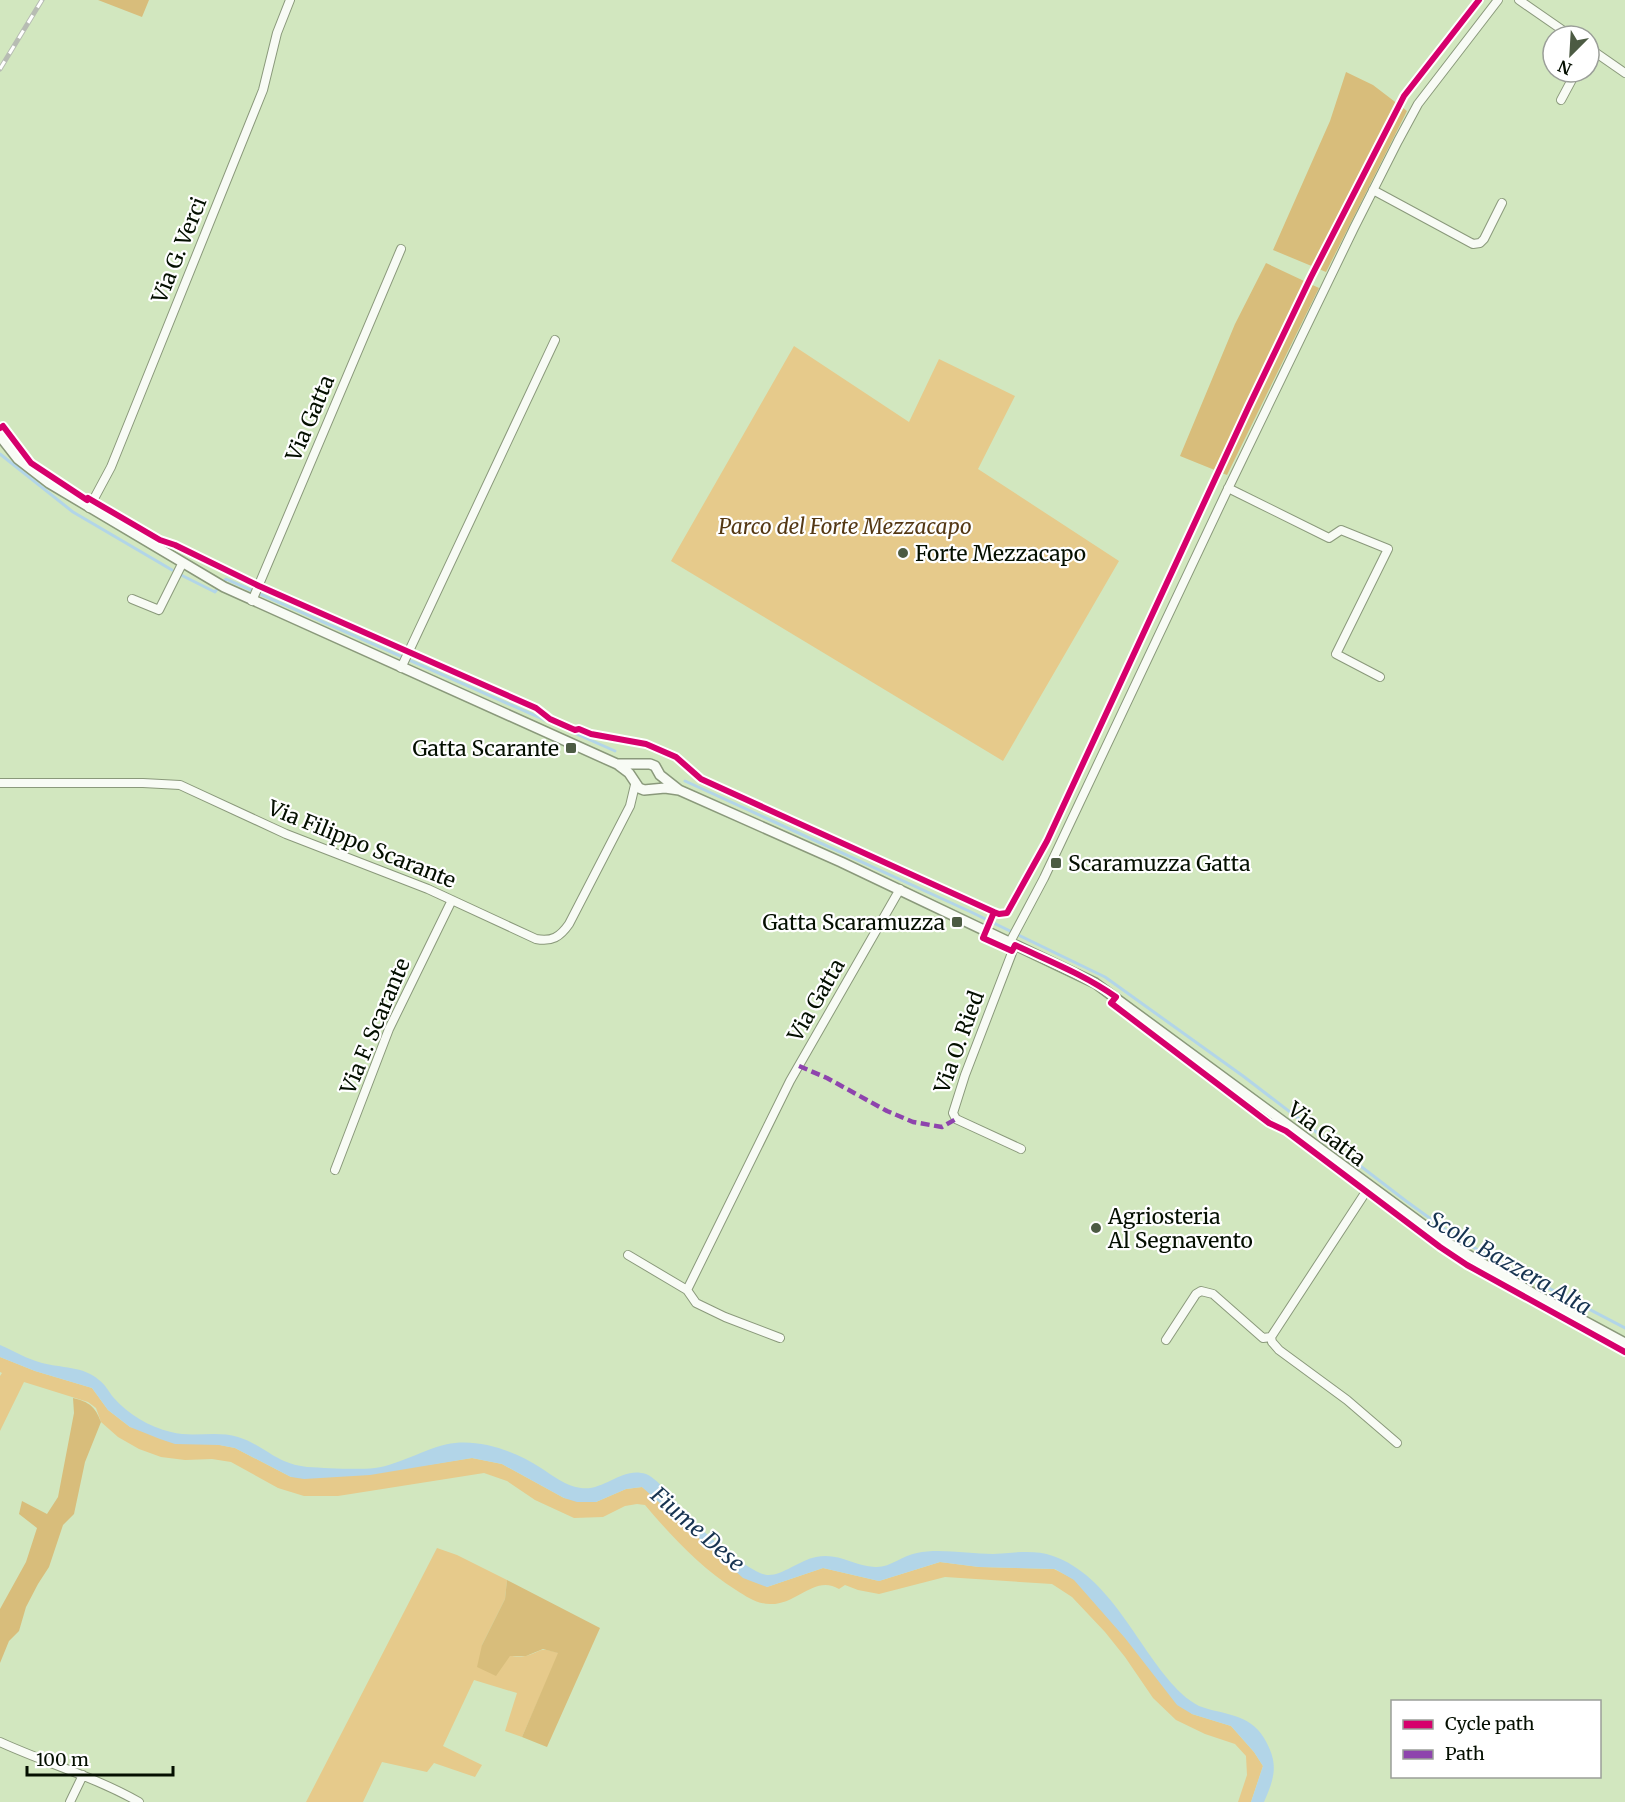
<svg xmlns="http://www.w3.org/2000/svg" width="1625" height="1802" viewBox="0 0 1625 1802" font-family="Merriweather,serif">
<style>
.green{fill:#e6ca8b}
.forest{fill:#d8bd7b}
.water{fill:#b2d5e8}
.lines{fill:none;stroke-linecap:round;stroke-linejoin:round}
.stream{stroke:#b2d5e8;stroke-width:3}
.minor-casing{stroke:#8a997b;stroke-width:10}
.tertiary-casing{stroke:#8a997b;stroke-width:12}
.minor{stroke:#f8fbf5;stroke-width:8}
.tertiary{stroke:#f8fbf5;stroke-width:9}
.rail-casing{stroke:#b7bcb3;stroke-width:5}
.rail{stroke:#fff;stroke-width:3;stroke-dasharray:9;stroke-linecap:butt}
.quiet{stroke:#8e44ad;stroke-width:4.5;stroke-dasharray:9 4.5;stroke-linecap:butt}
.cycleway-casing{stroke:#fff;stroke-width:10}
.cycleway{stroke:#d6006c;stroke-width:6}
.poi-dot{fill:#4c5b43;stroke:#fff;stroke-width:2}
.labels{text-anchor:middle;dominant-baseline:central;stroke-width:4.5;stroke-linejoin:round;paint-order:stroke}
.street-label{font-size:21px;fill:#040f00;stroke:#fff}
.park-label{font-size:21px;font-style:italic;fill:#543814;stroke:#fff}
.poi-label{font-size:21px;fill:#040f00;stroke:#fff;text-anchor:start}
.water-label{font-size:22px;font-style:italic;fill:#173451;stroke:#fff}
</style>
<rect width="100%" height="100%" fill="#d2e7bf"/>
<path class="green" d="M794 346 909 422 939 359 1015 396 978 469 1119 561 1003 761 671 561Z
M0 1357 35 1371 92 1388 108 1410 130 1427 235 1448 291 1477 428 1465 472 1458 502 1464 564 1498 596 1502 626 1489 642 1487 767 1587 823 1568 879 1581 940 1562 979 1567 1054 1569 1074 1579 1192 1714 1231 1726 1254 1752 1263 1766 1251 1802H1238L1247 1775 1246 1756 1235 1744 1205 1734 1176 1720 1153 1698 1125 1657 1105 1632 1072 1597 1052 1584 945 1577 879 1594 858 1590 845 1585 839 1589C815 1574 797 1605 770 1604 757 1604 747 1597 736 1590 700 1567 673 1538 645 1505L637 1504 625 1506 603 1517 574 1518 535 1500 507 1481 484 1473 338 1496H304L278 1488 231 1462 212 1459 185 1460 161 1457 139 1449 118 1437 101 1422 96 1408 88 1402 24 1382 0 1431V1376L2 1373 0 1372Z
M437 1548 457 1555 507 1580 505 1599 482 1645C496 1650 510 1659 525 1656 544 1652 536 1646 559 1653L522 1737 505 1731 517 1693 474 1680 443 1746 482 1765 475 1777 434 1763 427 1772 382 1762 363 1802H306Z"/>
<path class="forest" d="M98 0H149L142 17Z
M1346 72 1373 85 1407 111 1326 272 1273 250 1330 121Z
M1266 263 1319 288 1227 475 1180 456 1235 324Z
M73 1398C89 1402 95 1406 101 1422L85 1462 74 1514 63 1525 49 1567 38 1584 26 1607 19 1631 9 1641 0 1663V1609L26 1562 37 1528 19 1514 22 1501 47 1514 58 1497 74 1413Z
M507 1580 600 1628 547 1747 522 1737 558 1653 543 1649 526 1656H510L496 1676 477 1667 482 1645 505 1599Z"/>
<path class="water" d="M0 1345C14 1351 27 1359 42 1363 60 1368 84 1366 99 1380 105 1384 109 1392 113 1397 128 1414 149 1427 171 1432 194 1438 216 1430 238 1437 264 1445 276 1464 307 1467 327 1468 355 1470 375 1468 400 1465 431 1445 455 1443 484 1440 516 1452 541 1468 553 1476 566 1486 581 1488 605 1491 622 1466 646 1474 660 1480 678 1505 689 1517 702 1531 749 1573 767 1575 782 1576 800 1560 816 1557 838 1552 854 1566 875 1567 890 1568 903 1555 917 1553 939 1548 970 1554 993 1554 1013 1553 1034 1549 1053 1556 1110 1576 1136 1645 1175 1687 1181 1694 1191 1702 1199 1706 1223 1715 1249 1713 1264 1738 1279 1763 1275 1777 1264 1802H1251L1263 1766 1254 1752 1231 1726 1192 1714 1177 1705 1125 1638 1074 1580 1055 1569 979 1567 940 1562 879 1581 823 1568 767 1587 743 1578 642 1487 626 1489 596 1502H577L564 1498 502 1464 472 1458 370 1475 304 1479 291 1477 235 1448 219 1445 175 1444 160 1439 130 1427 108 1410 92 1388 35 1371 0 1357Z"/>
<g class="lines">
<path class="stream" d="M0 454 73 512 172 570
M181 575 215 592 217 589
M223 583 226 579 615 751
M685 781 971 912 1105 977 1243 1076 1406 1201 1453 1235 1493 1259 1625 1328"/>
<defs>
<path id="minor" d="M1519 0 1571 36
M1589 48 1625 73
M1561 100 1576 72
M1373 190 1473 244 1480 243 1484 239 1502 203
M1228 488 1329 538 1341 530 1388 549 1336 654 1380 677
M89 508 111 467 263 90 277 33 290 0
M132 599 159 610 182 564
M252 601 401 249
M401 668 555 340
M0 783H143L180 785 286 834 428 889 536 939C552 942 560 937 569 924L630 806 635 785
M1010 942 1044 878 1225 495 1354 228 1398 141 1418 104 1498 0
M1015 945 965 1075 953 1113 956 1119 1021 1149
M335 1170 389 1029 452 900
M1369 1187 1271 1337 1272 1342 1279 1350 1347 1400 1397 1443
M628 1255 687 1290 696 1303 725 1317 780 1338
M687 1290 790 1081 900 889
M1166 1340 1196 1294 1201 1291 1213 1294 1263 1338 1271 1337
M0 1742C46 1763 95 1777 139 1802
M70 1802 83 1775"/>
<path id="tertiary" d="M0 436 18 459 49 483 224 587 617 764 629 773 639 788 644 790 665 788 679 790
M617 764H650L655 766 660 775 679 790 841 862 1095 983 1448 1243 1536 1295 1625 1343"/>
</defs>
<use href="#minor" class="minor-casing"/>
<use href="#tertiary" class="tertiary-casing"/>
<use href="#minor" class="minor"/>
<use href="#tertiary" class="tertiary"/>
<defs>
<path id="rail" d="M0 69 42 0"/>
</defs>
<use href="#rail" class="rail-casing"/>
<use href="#rail" class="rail"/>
<path class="quiet" d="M799 1066 827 1078 887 1111 913 1122 942 1127 956 1119"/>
<defs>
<path id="cycleway" d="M0 428 3 426 31 463 87 500 88 498 160 540 175 545 259 586 536 708 550 719 575 730 579 729 591 734 646 744 676 757 701 779 994 912 999 914 1007 913 1047 841 1249 406 1311 277 1404 96 1479 0
M994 912 983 938 1012 951 1015 945C1049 961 1085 975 1116 997L1111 1003 1269 1123 1286 1131 1440 1247 1467 1265 1625 1352"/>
</defs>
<use href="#cycleway" class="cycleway-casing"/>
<use href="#cycleway" class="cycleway"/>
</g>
<g class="poi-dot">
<circle cx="903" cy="553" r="6"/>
<rect x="565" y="742" width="12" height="12" rx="3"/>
<rect x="1050" y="857" width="12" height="12" rx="3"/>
<rect x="951" y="916" width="12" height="12" rx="3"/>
<circle cx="1096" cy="1228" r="6"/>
</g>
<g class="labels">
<g class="street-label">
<text transform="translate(179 250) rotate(-68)">Via G. Verci</text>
<text transform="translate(310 418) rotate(-67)">Via Gatta</text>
<text transform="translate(362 844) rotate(22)">Via Filippo Scarante</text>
<text transform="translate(816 1000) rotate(-60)">Via Gatta</text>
<text transform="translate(375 1026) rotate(-67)">Via F. Scarante</text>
<text transform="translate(959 1042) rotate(-70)">Via O. Ried</text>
<text transform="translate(1327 1134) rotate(37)">Via Gatta</text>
</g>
<g class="park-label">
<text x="845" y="526">Parco del Forte Mezzacapo</text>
</g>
<g class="poi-label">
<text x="915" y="553">Forte Mezzacapo</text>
<text x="559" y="748" text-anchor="end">Gatta Scarante</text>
<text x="1068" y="863">Scaramuzza Gatta</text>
<text x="945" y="922" text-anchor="end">Gatta Scaramuzza</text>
<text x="1108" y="1216">Agriosteria<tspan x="1108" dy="24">Al Segnavento</tspan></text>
</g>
<g class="water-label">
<text transform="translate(1510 1263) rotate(30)">Scolo Bazzera Alta</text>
<text transform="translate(698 1529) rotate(41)">Fiume Dese</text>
</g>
</g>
<rect x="1391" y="1700" width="210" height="78" fill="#ffffff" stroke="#9b9f99" stroke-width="1.5"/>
<rect x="1403" y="1720" width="30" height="9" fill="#d6006c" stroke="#9b9f99" stroke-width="1.5"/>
<text x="1445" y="1730" font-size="18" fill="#040f00">Cycle path</text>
<rect x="1403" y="1750" width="30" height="9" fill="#8e44ad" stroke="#9b9f99" stroke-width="1.5"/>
<text x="1445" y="1760" font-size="18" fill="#040f00">Path</text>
<g transform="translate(1571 54) rotate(204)"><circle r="28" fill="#ffffff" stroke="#9b9f99" stroke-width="1.5"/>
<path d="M0-4.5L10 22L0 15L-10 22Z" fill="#4c5b43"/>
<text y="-9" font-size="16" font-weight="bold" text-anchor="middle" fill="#040f00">N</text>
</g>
<path d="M27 1766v9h146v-9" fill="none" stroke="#040f00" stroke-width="3"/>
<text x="36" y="1766" font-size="18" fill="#040f00" stroke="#ffffff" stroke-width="4.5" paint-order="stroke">100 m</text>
</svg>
